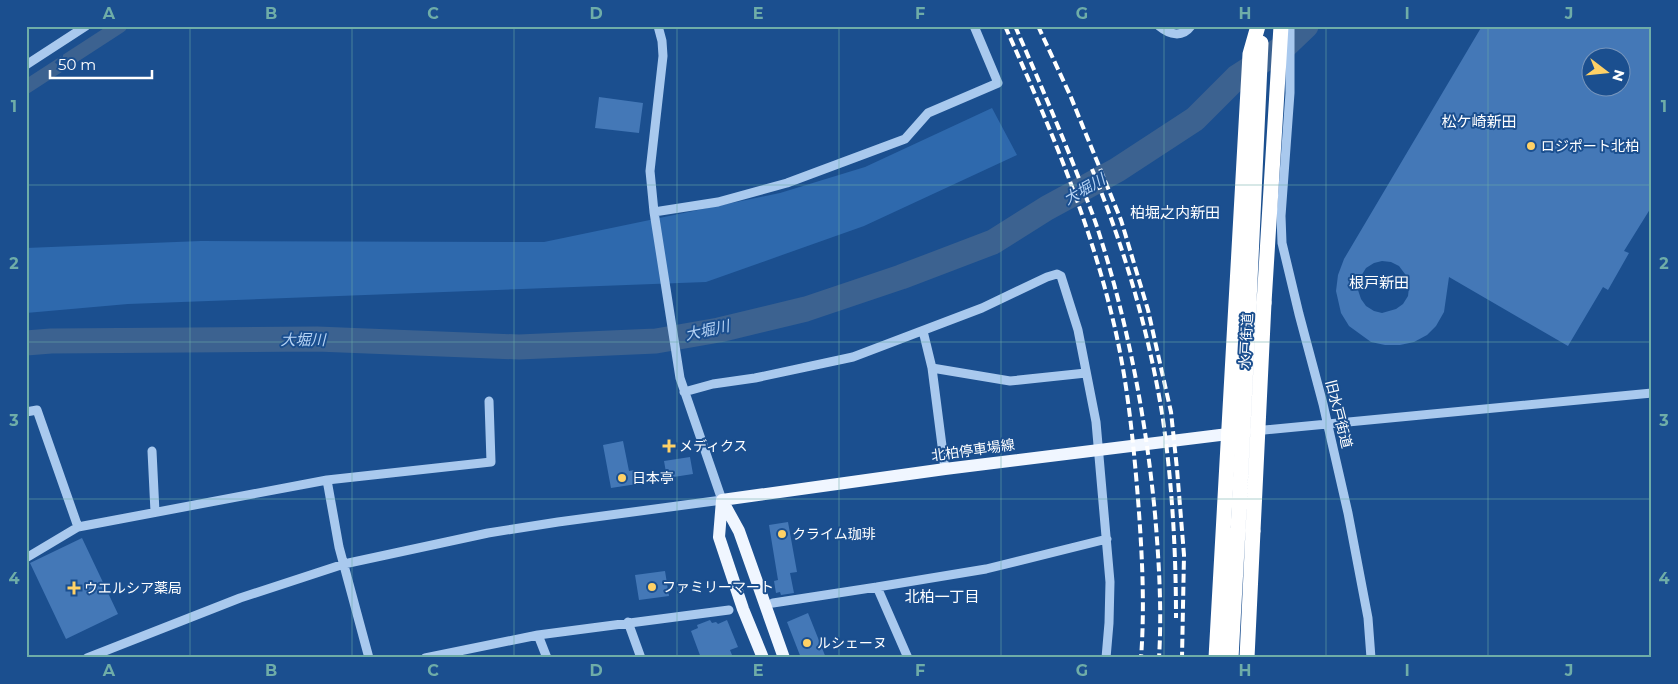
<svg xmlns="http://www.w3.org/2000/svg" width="1678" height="684" viewBox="0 0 1678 684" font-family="Montserrat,'Noto Sans JP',sans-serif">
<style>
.green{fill:#2e69ad}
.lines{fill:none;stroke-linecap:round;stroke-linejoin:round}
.canal{stroke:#3c6290;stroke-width:14}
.river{stroke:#3c6290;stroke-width:25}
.building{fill:#4478b7;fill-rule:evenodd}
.minor{stroke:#a9c9ee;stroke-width:9}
.major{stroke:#f0f6ff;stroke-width:12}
.highway{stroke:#fff;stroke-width:15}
.rail{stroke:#fff;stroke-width:4;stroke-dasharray:9 4;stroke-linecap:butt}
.highway-bridge{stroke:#fff;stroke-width:15}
.grid{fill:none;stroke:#6fada8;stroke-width:1;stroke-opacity:0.55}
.poi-dot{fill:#ffd166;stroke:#1b4f8f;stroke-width:2}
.labels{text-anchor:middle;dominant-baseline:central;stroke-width:4;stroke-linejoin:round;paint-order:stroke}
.poi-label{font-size:14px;fill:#fff;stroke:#1b4f8f;text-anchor:start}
.street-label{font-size:14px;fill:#fff;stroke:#1b4f8f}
.neighbourhood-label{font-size:15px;fill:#fff;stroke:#1b4f8f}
.water-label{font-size:15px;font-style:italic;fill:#b5d3f5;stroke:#1b4f8f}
.neatline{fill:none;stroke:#6fada8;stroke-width:2}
.grid-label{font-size:16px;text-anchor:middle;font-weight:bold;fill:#6fada8}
</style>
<rect width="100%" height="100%" fill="#1b4f8f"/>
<path class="green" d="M992 108 1017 155 864 226 706 282 128 304 26 313V248L201 241 544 242 780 193 865 167Z"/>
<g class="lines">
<path class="canal" d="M26 87 120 26"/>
<path class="river" d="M26 343 51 341 317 339 519 347 656 341 719 330 806 309 901 277 993 242 1047 208 1117 170 1195 119 1237 77 1284 47 1306 26"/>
</g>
<path class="building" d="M1482 26H1652V206L1624 251 1629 253 1608 290 1603 287 1568 346 1449 277 1444 312 1436 326 1427 335 1414 342 1400 345H1385L1371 342 1349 326 1341 313 1336 291 1338 275 1344 259ZM1590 58H1620V88H1590ZM1382 261 1391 262 1399 266 1408 278 1409 287 1408 296 1403 304 1396 309 1382 313 1374 311 1366 306 1361 299 1358 290V281L1366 268 1374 263Z
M599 97 643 103 639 133 595 128Z
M623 441 629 471 635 470 637 484 611 488 603 445Z
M690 457 693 474 667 478 664 461Z
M788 522 797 572 790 573 794 593 781 595 780 592 776 593 774 581 778 580 769 525Z
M82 538 118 614 66 639 30 563Z
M665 571 669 596 639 600 635 575Z
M808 613 826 658H801L787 622Z
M710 620 712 623 716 622 718 624 727 620 738 647 730 650 732 655 724 658H701L691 631 698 628 697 625Z"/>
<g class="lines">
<path class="minor" d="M1159 26C1170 35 1182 38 1191 26
M1290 26V93L1281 216 1282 243 1299 314 1323 404 1348 513 1368 618 1371 658
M26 65 86 26
M654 212 718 202 787 183 905 139 928 113 998 83 974 26
M923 331 932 368 945 469
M932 368 1010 381 1086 373
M684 392 713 384 755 378 853 357 982 308 1047 277 1057 274 1061 276 1078 330 1096 422 1110 582 1109 623 1106 658
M26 412 37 410 78 527
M1254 431 1652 393
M152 451 155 512
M327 480 339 547 369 658
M26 558 78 527 327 480 491 462 489 401
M773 603 877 587
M628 622 641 658
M87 658 240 598 344 564 488 533 558 522 722 500 680 378 654 212 650 171 663 56 662 41 658 26
M425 658 538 635
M547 658 538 635 729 610
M908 658 877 587 986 569 1107 539"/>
<path class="major" d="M722 500 945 469 1228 434
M722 500 739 531 784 658
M722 500 719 537 743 609 763 658"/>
<path class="highway" d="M1249 302 1261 43
M1264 303 1281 26
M1216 658 1250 54 1258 26
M1231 658 1238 530
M1247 658 1253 531"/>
<path class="rail" d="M1005 26C1047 120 1088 216 1112 316 1127 376 1133 438 1138 499 1142 552 1145 605 1141 658
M1015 26C1037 76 1058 125 1078 176 1085 195 1093 214 1099 233 1128 324 1146 419 1155 514 1159 562 1162 610 1159 658
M1038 26 1070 95 1121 220 1148 310 1171 412 1177 469 1184 555 1182 658
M1092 169C1124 247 1148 329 1162 413 1172 480 1176 550 1176 618"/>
<path class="highway-bridge" d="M1238 530 1249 302
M1253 531 1264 303"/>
</g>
<path class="grid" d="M190 26V658M352 26V658M514 26V658M677 26V658M839 26V658M1001 26V658M1164 26V658M1326 26V658M1488 26V658M26 185H1652M26 342H1652M26 499H1652"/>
<g class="poi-dot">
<circle cx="1531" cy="146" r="5"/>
<path d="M666.5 438.5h5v5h5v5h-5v5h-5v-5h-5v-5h5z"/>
<circle cx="622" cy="478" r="5"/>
<circle cx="782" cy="534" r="5"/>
<circle cx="652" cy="587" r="5"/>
<path d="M71.5 580.5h5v5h5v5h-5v5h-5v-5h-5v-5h5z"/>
<circle cx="807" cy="643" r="5"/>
</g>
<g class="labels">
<g class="poi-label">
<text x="1541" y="146">ロジポート北柏</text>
<text x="679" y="446">メディクス</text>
<text x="632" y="478">日本亭</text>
<text x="792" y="534">クライム珈琲</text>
<text x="662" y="587">ファミリーマート</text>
<text x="84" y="588">ウエルシア薬局</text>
<text x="817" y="643">ルシェーヌ</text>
</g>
<g class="street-label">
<text transform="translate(1246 341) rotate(-87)">水戸街道</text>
<text transform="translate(1339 414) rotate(76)">旧水戸街道</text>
<text transform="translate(973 450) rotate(-8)">北柏停車場線</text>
</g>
<g class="neighbourhood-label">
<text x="1479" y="121">松ケ崎新田</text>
<text x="1175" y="212">柏堀之内新田</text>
<text x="1379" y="282">根戸新田</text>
<text x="942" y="596">北柏一丁目</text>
</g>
<g class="water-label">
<text transform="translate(1084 189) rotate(-30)">大堀川</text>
<text transform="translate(707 330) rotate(-12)">大堀川</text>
<text x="303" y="339">大堀川</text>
</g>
</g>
<rect width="1678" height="684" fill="none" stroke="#1b4f8f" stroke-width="55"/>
<g transform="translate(1606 72) rotate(106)"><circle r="24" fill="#1b4f8f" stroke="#7695bc"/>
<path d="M0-4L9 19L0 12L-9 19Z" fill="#ffd166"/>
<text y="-8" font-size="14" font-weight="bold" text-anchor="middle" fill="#ffffff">N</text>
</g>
<path d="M50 70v8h102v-8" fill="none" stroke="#ffffff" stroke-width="2.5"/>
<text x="58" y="70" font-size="15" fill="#ffffff" stroke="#1b4f8f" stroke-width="4" paint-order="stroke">50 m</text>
<rect x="28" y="28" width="1622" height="628" class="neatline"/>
<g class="grid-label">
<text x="109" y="19">A</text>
<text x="271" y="19">B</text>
<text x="433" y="19">C</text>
<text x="596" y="19">D</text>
<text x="758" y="19">E</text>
<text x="920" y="19">F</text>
<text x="1082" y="19">G</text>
<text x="1245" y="19">H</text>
<text x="1407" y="19">I</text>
<text x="1569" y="19">J</text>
<text x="14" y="112">1</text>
<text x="1664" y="112">1</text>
<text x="14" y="269">2</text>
<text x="1664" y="269">2</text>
<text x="14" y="426">3</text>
<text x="1664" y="426">3</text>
<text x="14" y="584">4</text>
<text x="1664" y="584">4</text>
<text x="109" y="676">A</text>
<text x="271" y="676">B</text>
<text x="433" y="676">C</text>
<text x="596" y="676">D</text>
<text x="758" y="676">E</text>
<text x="920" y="676">F</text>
<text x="1082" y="676">G</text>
<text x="1245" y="676">H</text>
<text x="1407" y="676">I</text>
<text x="1569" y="676">J</text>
</g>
</svg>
